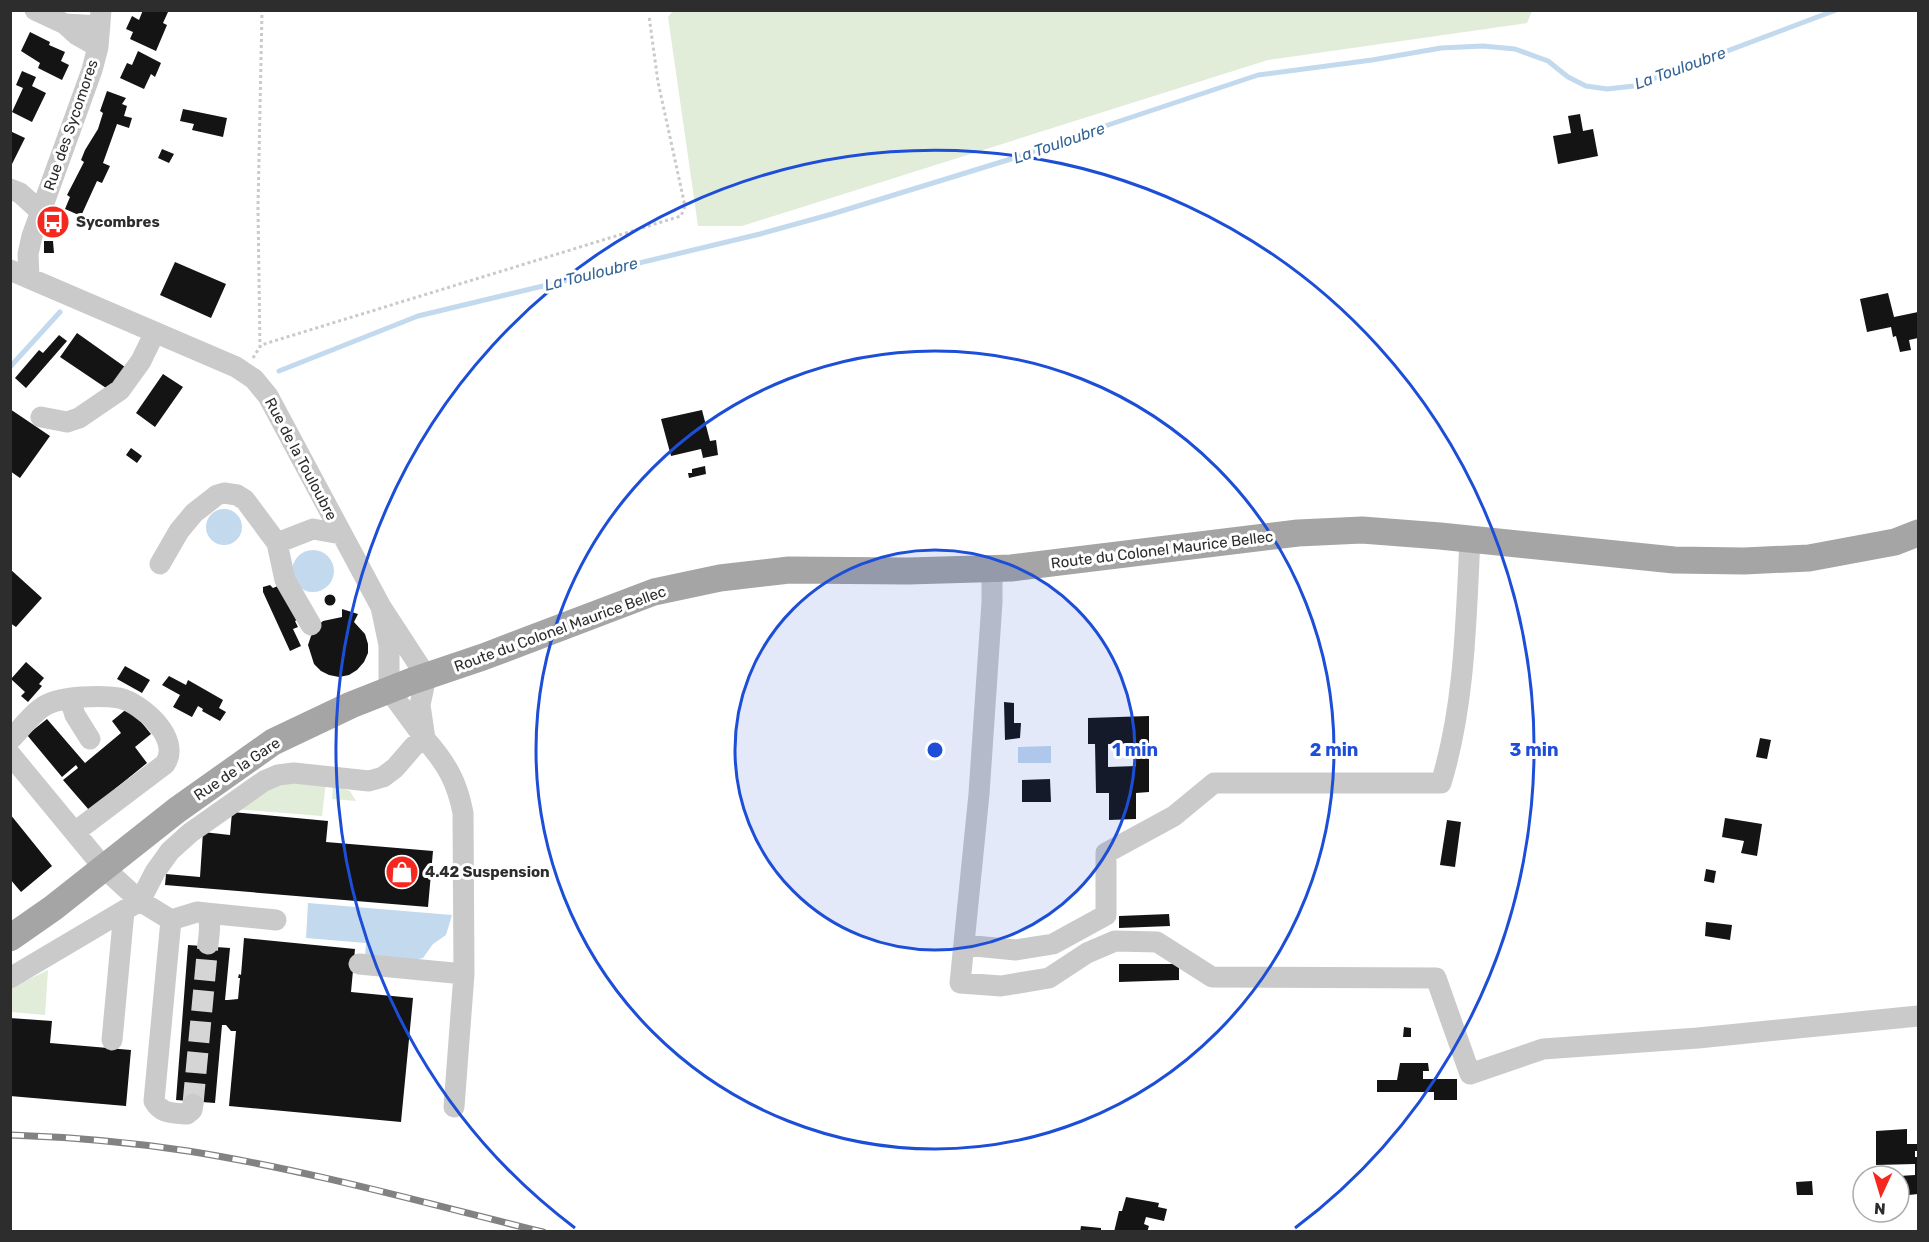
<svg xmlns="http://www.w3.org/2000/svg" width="1929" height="1242" viewBox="0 0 1929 1242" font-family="Rubik,sans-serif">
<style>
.green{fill:#e1ecd9}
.water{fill:#c3d9ee}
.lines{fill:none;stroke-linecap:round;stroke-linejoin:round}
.stream{stroke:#c3d9ee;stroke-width:5}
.building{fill:#141414;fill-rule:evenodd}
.minor-tunnel{stroke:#d5d5d5;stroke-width:21;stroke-dasharray:21 10;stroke-linecap:butt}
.path{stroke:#cacaca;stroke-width:3;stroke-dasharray:3 3;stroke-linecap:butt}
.minor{stroke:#cacaca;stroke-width:21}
.major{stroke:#a5a5a5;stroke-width:27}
.rail-casing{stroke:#828282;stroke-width:7}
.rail{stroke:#fff;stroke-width:4.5;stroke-dasharray:14;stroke-linecap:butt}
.ring{fill:none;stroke:#1d4ed8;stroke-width:3}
.labels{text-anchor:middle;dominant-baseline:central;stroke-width:6;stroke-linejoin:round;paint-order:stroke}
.street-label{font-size:15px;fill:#2d2d2d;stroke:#fff}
.poi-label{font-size:15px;font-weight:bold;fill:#2d2d2d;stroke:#fff;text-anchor:start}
.water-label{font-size:16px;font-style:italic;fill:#346596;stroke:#fff}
.centre{fill:#1d4ed8;stroke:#fff;stroke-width:3}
.ring-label{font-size:18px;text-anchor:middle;font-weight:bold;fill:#1d4ed8;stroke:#fff;stroke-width:6;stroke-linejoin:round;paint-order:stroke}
</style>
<rect width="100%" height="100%" fill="#fff"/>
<path class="green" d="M673 11 1532 10V11L1527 23 1268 60 742 226H698L668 17Z
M285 781 326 782 322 816 236 809 259 793Z
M333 785 350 791 356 801 332 799Z
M48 970 45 1015 11 1012V988Z"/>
<path class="water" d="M206 527a18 18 0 1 1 36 0a18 18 0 1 1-36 0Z
M292 571a21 21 0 1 1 42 0a21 21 0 1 1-42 0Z
M1051 746V763H1018V747Z
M308 903 452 915 446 935 433 944 423 958 414 960 365 957 366 943 306 938Z"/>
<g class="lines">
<path class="stream" d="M10 367 60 312
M279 371 418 316 760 234 832 214 1011 159 1111 124 1258 75 1372 60 1441 48 1483 46 1515 49 1548 61 1568 77 1586 86 1607 89 1634 86 1836 10"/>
</g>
<path class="building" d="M143 10 168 12 163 23 167 25 156 51 130 39 133 32 126 29 132 16 139 20Z
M30 32 50 42 49 45 65 52 61 61 69 65 62 80 38 68 40 63 21 51Z
M138 51 161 63 155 77 151 74 144 89 120 78 127 63 132 65Z
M22 71 36 77 32 86 46 93 32 122 12 112 23 88 16 85Z
M107 91 126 98 122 104 127 106 124 116 132 118 129 128 117 124 103 163 110 166 102 183 97 181 81 216 65 209 70 197 67 195 84 162 81 160 85 150 98 129 103 113 100 111Z
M183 109 227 118 223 137 192 130 194 124 180 121Z
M1580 114 1583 131 1593 129 1598 156 1558 164 1553 136 1571 133 1568 116Z
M10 131 25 138 10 168Z
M162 149 174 154 169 163 158 158Z
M50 225 59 229 55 238 46 235Z
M44 241H53L54 253H44Z
M175 262 226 284 211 318 160 295Z
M1888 293 1894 317 1918 312V338L1909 340 1911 350 1900 352 1896 336 1893 337 1891 327 1867 332 1860 299Z
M77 333 125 367 109 390 60 357Z
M59 335 67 341 26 388 15 378 39 350 43 353Z
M163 374 183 387 155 427 136 413Z
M10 409 50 436 20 478 10 471Z
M702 410 710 441 716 440 718 455 703 458 701 449 671 456 661 419Z
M131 448 142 456 137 463 126 455Z
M705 466 706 474 689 478 688 473H692V469Z
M10 569 42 598 16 627 10 623Z
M270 585 273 588 280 585 297 620 295 621 298 627 293 629 301 646 290 651 263 592V587Z
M324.5 600a5.5 5.5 0 1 1 11 0a5.5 5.5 0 1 1-11 0Z
M342 609 358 614 354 622 365 634 368 644V653L364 662 357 670 349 675 339 677 329 675 321 671 314 664 308 645 311 636 316 627 323 621 342 617Z
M26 662 44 678 39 684 42 686 28 702 21 696 25 692 11 679Z
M125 666 150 680 142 693 117 679Z
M169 676 186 685 188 680 223 700 219 708 226 712 220 721 202 711 203 709 198 706 192 717 173 707 180 695 162 685Z
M1004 702 1014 703V723H1021L1020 738 1005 740Z
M129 707 151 734 135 747 147 763 89 810 63 780 78 768 76 765 62 777 27 735 47 719 85 763 121 733 112 721Z
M1149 716V792L1136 793V819L1109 820V793H1096L1095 744H1088V718ZM1136 743V766L1108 767V744Z
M1760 738 1771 740 1767 759 1756 757Z
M1050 779 1051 802H1022V780Z
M232 812 328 821 326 842 433 851 428 907 165 885 166 874 200 877 203 832 230 835Z
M10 814 52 866 21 892 10 879Z
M1725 818 1762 824 1757 856 1741 853 1744 841 1722 837Z
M1447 820 1461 822 1455 867 1440 865Z
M1706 869 1716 871 1714 883 1704 881Z
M1169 914 1170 926 1119 928V916Z
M1706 922 1732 925 1730 940 1705 936Z
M244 938 355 949 351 992 413 998 401 1122 229 1106 236 1031H231L226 1025H222L215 1103 176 1100 188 945 230 948 225 1000H228L238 999 240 978H238L239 974 241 975Z
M1119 964H1179V980L1119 982Z
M10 1018 52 1021 50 1043 131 1050 126 1106 10 1096Z
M1404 1027 1411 1028V1037H1403Z
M1400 1063H1428L1429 1071H1423V1079H1457V1100H1434V1092H1377V1080H1397Z
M1907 1129V1144H1918V1151H1915V1157H1918V1194L1899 1196V1176L1915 1175V1164L1876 1165V1131Z
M1812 1181 1813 1195H1797L1796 1182Z
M1126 1197 1159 1203 1158 1207 1167 1209 1164 1221 1146 1217 1144 1224 1149 1226 1147 1232H1114L1119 1211H1122Z
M1081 1226 1101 1228V1232H1080Z"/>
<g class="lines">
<path class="minor-tunnel" d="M193 1104 208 944"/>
<path class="path" d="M260 348 258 208 262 10
M253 358 261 345 681 216 685 206 658 82 649 16"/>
<path class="minor" d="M35 10 65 24
M98 47 77 35 65 24 100 26
M10 189 20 193 41 212
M10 270 236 367 254 379 268 396 381 607 389 645V690L425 739 420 705 426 676 381 607
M29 277 28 254 32 236 92 70 98 47 101 10
M41 417 67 422 79 418 120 390 141 361 155 332
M277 543 313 529 341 534
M160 564 179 531 194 513 217 495 224 493 237 495 245 500 277 543 285 580 311 625
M992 569V602L979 794 960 983 1001 986 1049 978 1087 953 1115 941 1157 942 1212 977 1436 978 1470 1074 1543 1049 1698 1038 1918 1016
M70 699 75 715 90 739
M10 740C21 729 33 712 46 705 62 696 102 695 119 698 142 703 182 739 165 764L75 832
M10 754 104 868 140 901 171 920 154 1101C161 1114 173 1113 187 1114L192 1110 193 1104
M206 913 276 920
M171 920 197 912 206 913C212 922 209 934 208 944
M964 945 1016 950 1053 944 1106 915V853L1174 816 1214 783H1441C1465 705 1466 619 1470 539
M359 964 464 974
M10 978 140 901 155 872 170 851 190 833 264 781 278 775 294 773 369 781 383 777 395 768 414 746 425 739C446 763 457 781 463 813L464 974 454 1107
M112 1040 124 911"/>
<path class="major" d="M10 938 53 908 177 810 273 742 351 705 412 681 483 657 654 592 720 578 789 570 908 571 1011 568 1298 533 1362 530 1440 536 1674 560 1744 561 1809 558 1895 542 1918 533"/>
<defs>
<path id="rail" d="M10 1135C70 1137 129 1142 188 1151 308 1170 425 1203 543 1232"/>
</defs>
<use href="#rail" class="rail-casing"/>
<use href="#rail" class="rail"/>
</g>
<circle cx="935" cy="750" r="200" fill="#1d4ed8" fill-opacity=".12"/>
<g class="ring">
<circle cx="935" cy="750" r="200"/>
<circle cx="935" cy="750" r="399"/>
<path d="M575 1228A599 599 0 1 1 1295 1228"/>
</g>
<defs>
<symbol id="bus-disc" viewBox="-11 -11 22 22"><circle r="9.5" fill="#f5281f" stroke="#fff"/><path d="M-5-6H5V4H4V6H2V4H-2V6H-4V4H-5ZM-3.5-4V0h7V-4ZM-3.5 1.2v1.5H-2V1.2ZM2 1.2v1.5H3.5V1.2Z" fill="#fff"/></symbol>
<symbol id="shop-disc" viewBox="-11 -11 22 22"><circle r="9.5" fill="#f5281f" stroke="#fff"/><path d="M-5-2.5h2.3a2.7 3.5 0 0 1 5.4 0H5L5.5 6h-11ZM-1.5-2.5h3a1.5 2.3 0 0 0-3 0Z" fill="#fff"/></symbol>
</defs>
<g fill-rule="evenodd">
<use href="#bus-disc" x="34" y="203" width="38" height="38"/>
<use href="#shop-disc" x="383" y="853" width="38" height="38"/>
</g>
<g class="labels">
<g class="street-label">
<text transform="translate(71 125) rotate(-71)">Rue des Sycomores</text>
<text transform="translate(301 459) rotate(62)">Rue de la Touloubre</text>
<text transform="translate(1162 550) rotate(-7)">Route du Colonel Maurice Bellec</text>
<text transform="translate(560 629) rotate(-20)">Route du Colonel Maurice Bellec</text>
<text transform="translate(237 769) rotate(-34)">Rue de la Gare</text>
</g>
<g class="poi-label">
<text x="76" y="222">Sycombres</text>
<text x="425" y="872">4.42 Suspension</text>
</g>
<g class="water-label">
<text transform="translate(1680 68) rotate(-20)">La Touloubre</text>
<text transform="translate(1059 143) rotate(-19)">La Touloubre</text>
<text transform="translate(591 274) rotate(-14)">La Touloubre</text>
</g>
</g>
<circle cx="935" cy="750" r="9" class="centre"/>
<g class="ring-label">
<text x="1135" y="756">1 min</text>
<text x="1334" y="756">2 min</text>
<text x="1534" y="756">3 min</text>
</g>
<rect width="1929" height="1242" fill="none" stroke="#2d2d2d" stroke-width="24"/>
<g transform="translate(1881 1194) rotate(184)"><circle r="28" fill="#ffffff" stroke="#ababab" stroke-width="1.5"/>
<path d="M0-4.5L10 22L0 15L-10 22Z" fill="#f5281f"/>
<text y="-9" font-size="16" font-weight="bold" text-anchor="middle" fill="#2d2d2d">N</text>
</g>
</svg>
